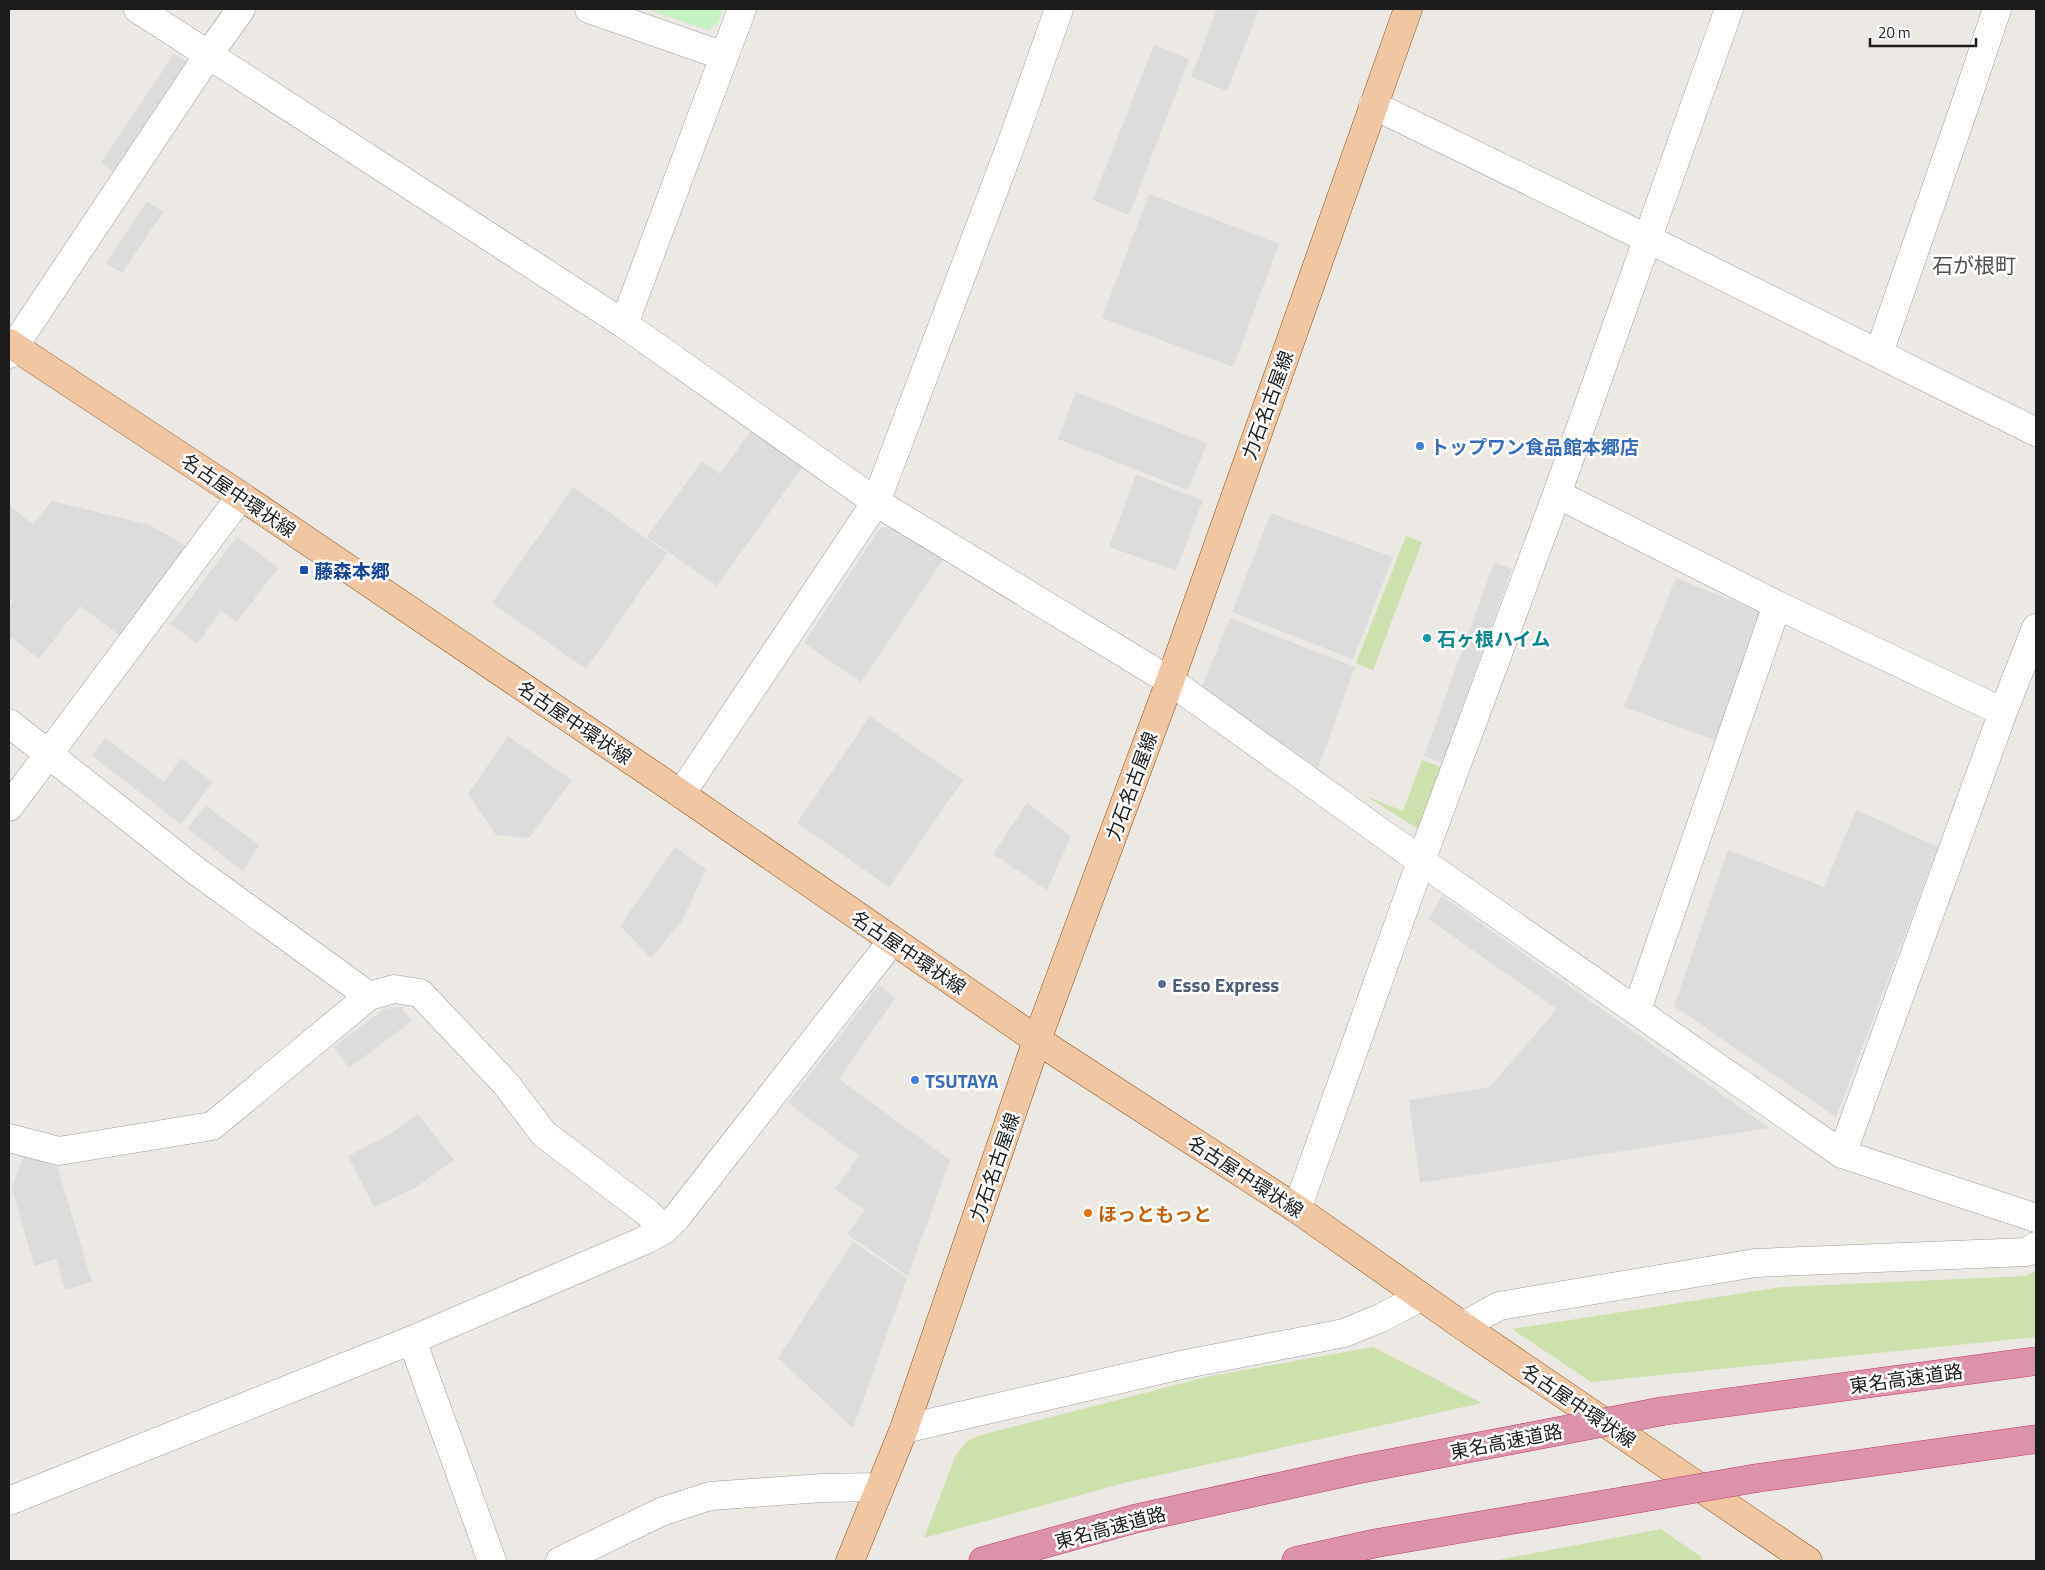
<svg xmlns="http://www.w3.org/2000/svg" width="2045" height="1570" viewBox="0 0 2045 1570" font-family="'Titillium Web','Noto Sans JP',sans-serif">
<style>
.grass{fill:#cde1ad}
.park{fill:#c5f2c3}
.parking{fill:#dcdcdc}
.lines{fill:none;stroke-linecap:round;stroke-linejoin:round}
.minor-casing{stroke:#9d9d9d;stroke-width:29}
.major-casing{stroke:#845010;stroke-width:29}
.highway-casing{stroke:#c33777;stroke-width:29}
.minor{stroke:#fff;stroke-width:28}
.major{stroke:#f1c6a3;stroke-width:28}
.highway{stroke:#dc92a8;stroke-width:28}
.highway-bridge-casing{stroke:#c33777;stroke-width:29;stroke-linecap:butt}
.highway-bridge{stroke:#dc92a8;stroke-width:28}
.shop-dot{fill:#3f7fe0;stroke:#fff;stroke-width:2}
.transit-dot{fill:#1a4fb4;stroke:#fff;stroke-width:2}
.culture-dot{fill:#0f9aa8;stroke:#fff;stroke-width:2}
.service-dot{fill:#5c6f8a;stroke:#fff;stroke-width:2}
.food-dot{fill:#e8710a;stroke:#fff;stroke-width:2}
.labels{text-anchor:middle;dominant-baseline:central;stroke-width:5;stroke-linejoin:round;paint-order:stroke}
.street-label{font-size:19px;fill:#1c1c1c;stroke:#fff}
.shop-label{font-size:19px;font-weight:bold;fill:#366cbe;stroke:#fff;text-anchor:start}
.transit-label{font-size:19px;font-weight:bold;fill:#164399;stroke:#fff;text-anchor:start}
.culture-label{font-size:19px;font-weight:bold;fill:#0d838f;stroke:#fff;text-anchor:start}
.service-label{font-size:19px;font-weight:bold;fill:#4e5e75;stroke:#fff;text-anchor:start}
.food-label{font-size:19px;font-weight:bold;fill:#c56008;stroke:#fff;text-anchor:start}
.quarter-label{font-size:21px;fill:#4f4f4f;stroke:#fff}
</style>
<rect width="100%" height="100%" fill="#ece8e3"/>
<path class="grass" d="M1406 536 1422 542 1373 670 1356 663Z
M1422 760 1441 767 1418 829 1366 796 1403 811Z
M2036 1271V1337L1591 1382 1512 1329 1782 1287 2026 1276Z
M1373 1347 1482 1403 1124 1483 924 1538 955 1457 966 1442 981 1435 1211 1376Z
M1661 1529 1701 1557 1700 1561H1492Z"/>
<path class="park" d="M646 9H723L718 23 708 30Z"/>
<path class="parking" d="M1217 9H1259L1227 91 1191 77Z
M1154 45 1189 59 1129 215 1093 200Z
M174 54 191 65 117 175 101 163Z
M1149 194 1279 244 1233 367 1102 318Z
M147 201 163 212 122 273 106 263Z
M1076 392 1207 443 1188 490 1058 439Z
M752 429 803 466 717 586 647 537 702 461 720 474Z
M1136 475 1203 500 1176 570 1109 547Z
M573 487 667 553 586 669 492 603Z
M52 501 150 525 192 550 126 640 80 606 39 659 9 636V608L13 602 9 598V506L33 524Z
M1271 513 1393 557 1353 659 1232 612Z
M881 527H896L943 560 861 682 804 643Z
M237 537 278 568 237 622 221 611 197 644 171 624Z
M1494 563 1512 569 1442 763 1424 756Z
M1676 578 1761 612 1715 740 1624 707Z
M1230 618 1355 667 1318 768 1202 687Z
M870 716 963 780 889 887 797 823Z
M508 736 572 780 529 838 496 835 468 794Z
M105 738 164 782 181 758 213 782 181 824 92 756Z
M1027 803 1071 836 1047 890 993 854Z
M206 806 259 845 243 871 187 828Z
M1856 810 1938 847 1836 1117 1674 1006 1728 850 1824 887Z
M675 847 706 869 682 921 651 958 620 926Z
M1442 896 1769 1128 1420 1183 1409 1100 1490 1087 1557 1009 1428 919Z
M879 985 895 998 839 1079 950 1160 908 1276 847 1234 865 1210 835 1189 859 1156 788 1103Z
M401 1007 412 1021 349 1068 334 1047 384 1009Z
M418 1114 454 1160 415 1188 374 1207 348 1156 392 1133Z
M24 1156 57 1166 92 1282 65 1290 56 1259 34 1266 12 1188Z
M853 1242 907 1278 853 1428 778 1358Z"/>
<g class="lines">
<defs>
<path id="minor" d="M138 9 624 324 876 502 1170 681 1421 861 1842 1154 2036 1218
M589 9 724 56
M1373 105 1646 238 2036 432
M624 324 742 9
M1879 353 1965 105 1997 9
M9 354 209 54 241 9
M1557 494 1777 605 2003 712
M9 723 195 870 369 996
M681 794 876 502 1012 142 1059 9
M9 807 241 496
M1637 1010 1777 605
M9 1138 59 1151 212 1126 369 996 394 989 420 993 506 1084 544 1134 648 1213 664 1230
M1842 1154 2003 712 2036 628
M1297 1209 1421 861 1557 494 1729 9
M1463 1326 1499 1306 1755 1263 2027 1252 2036 1246
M412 1340 492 1561
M904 1429 1181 1365 1344 1333 1381 1318 1421 1297
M9 1501 412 1340 643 1241 664 1230 676 1218 892 941
M560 1561 661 1512 710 1496 822 1488 880 1487"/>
<path id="major" d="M9 343 241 496 681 794 1037 1040 1297 1209 1463 1326 1808 1561
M850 1561 904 1429 1037 1040 1170 681 1408 9"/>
<path id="highway" d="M1663 1411 2036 1361
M1757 1478 2036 1439
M983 1561 1134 1519 1360 1469 1523 1438
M1296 1561 1377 1543 1624 1501"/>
</defs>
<use href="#minor" class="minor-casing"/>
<use href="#major" class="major-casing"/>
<use href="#highway" class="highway-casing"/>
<use href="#minor" class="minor"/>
<use href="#major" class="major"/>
<use href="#highway" class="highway"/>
<defs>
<path id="highway-bridge" d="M1523 1438 1663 1411
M1624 1501 1757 1478"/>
</defs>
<use href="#highway-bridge" class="highway-bridge-casing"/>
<use href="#highway-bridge" class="highway-bridge"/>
</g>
<g class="shop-dot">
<circle cx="1420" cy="446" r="5"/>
<circle cx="915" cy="1080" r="5"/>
</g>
<rect class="transit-dot" x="299" y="565" width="10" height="10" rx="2.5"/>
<circle class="culture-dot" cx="1427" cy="638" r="5"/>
<circle class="service-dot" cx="1162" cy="984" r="5"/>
<circle class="food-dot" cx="1088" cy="1213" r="5"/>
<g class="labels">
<g class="street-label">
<text transform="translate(1267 405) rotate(-70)">力石名古屋線</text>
<text transform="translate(239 495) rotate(34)">名古屋中環状線</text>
<text transform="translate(575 722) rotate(34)">名古屋中環状線</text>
<text transform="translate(1131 786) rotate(-70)">力石名古屋線</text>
<text transform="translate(909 952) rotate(34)">名古屋中環状線</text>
<text transform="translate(994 1167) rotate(-71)">力石名古屋線</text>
<text transform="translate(1246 1176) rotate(33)">名古屋中環状線</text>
<text transform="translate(1906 1378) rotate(-8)">東名高速道路</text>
<text transform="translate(1579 1405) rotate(34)">名古屋中環状線</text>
<text transform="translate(1506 1441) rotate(-11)">東名高速道路</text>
<text transform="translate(1110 1527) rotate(-15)">東名高速道路</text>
</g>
<g class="shop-label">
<text x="1430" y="446">トップワン食品館本郷店</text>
<text x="925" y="1080">TSUTAYA</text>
</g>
<g class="transit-label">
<text x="314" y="570">藤森本郷</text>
</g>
<g class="culture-label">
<text x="1437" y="638">石ヶ根ハイム</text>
</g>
<g class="service-label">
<text x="1172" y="984">Esso Express</text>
</g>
<g class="food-label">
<text x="1098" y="1213">ほっともっと</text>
</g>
<g class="quarter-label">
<text x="1974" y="265">石が根町</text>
</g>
</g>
<rect width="2045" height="1570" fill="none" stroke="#1c1c1c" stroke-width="20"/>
<path d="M1870 38v8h106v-8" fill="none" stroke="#1c1c1c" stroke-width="2.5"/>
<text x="1878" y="38" font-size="15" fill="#1c1c1c" stroke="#ffffff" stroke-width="4" paint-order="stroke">20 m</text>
</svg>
